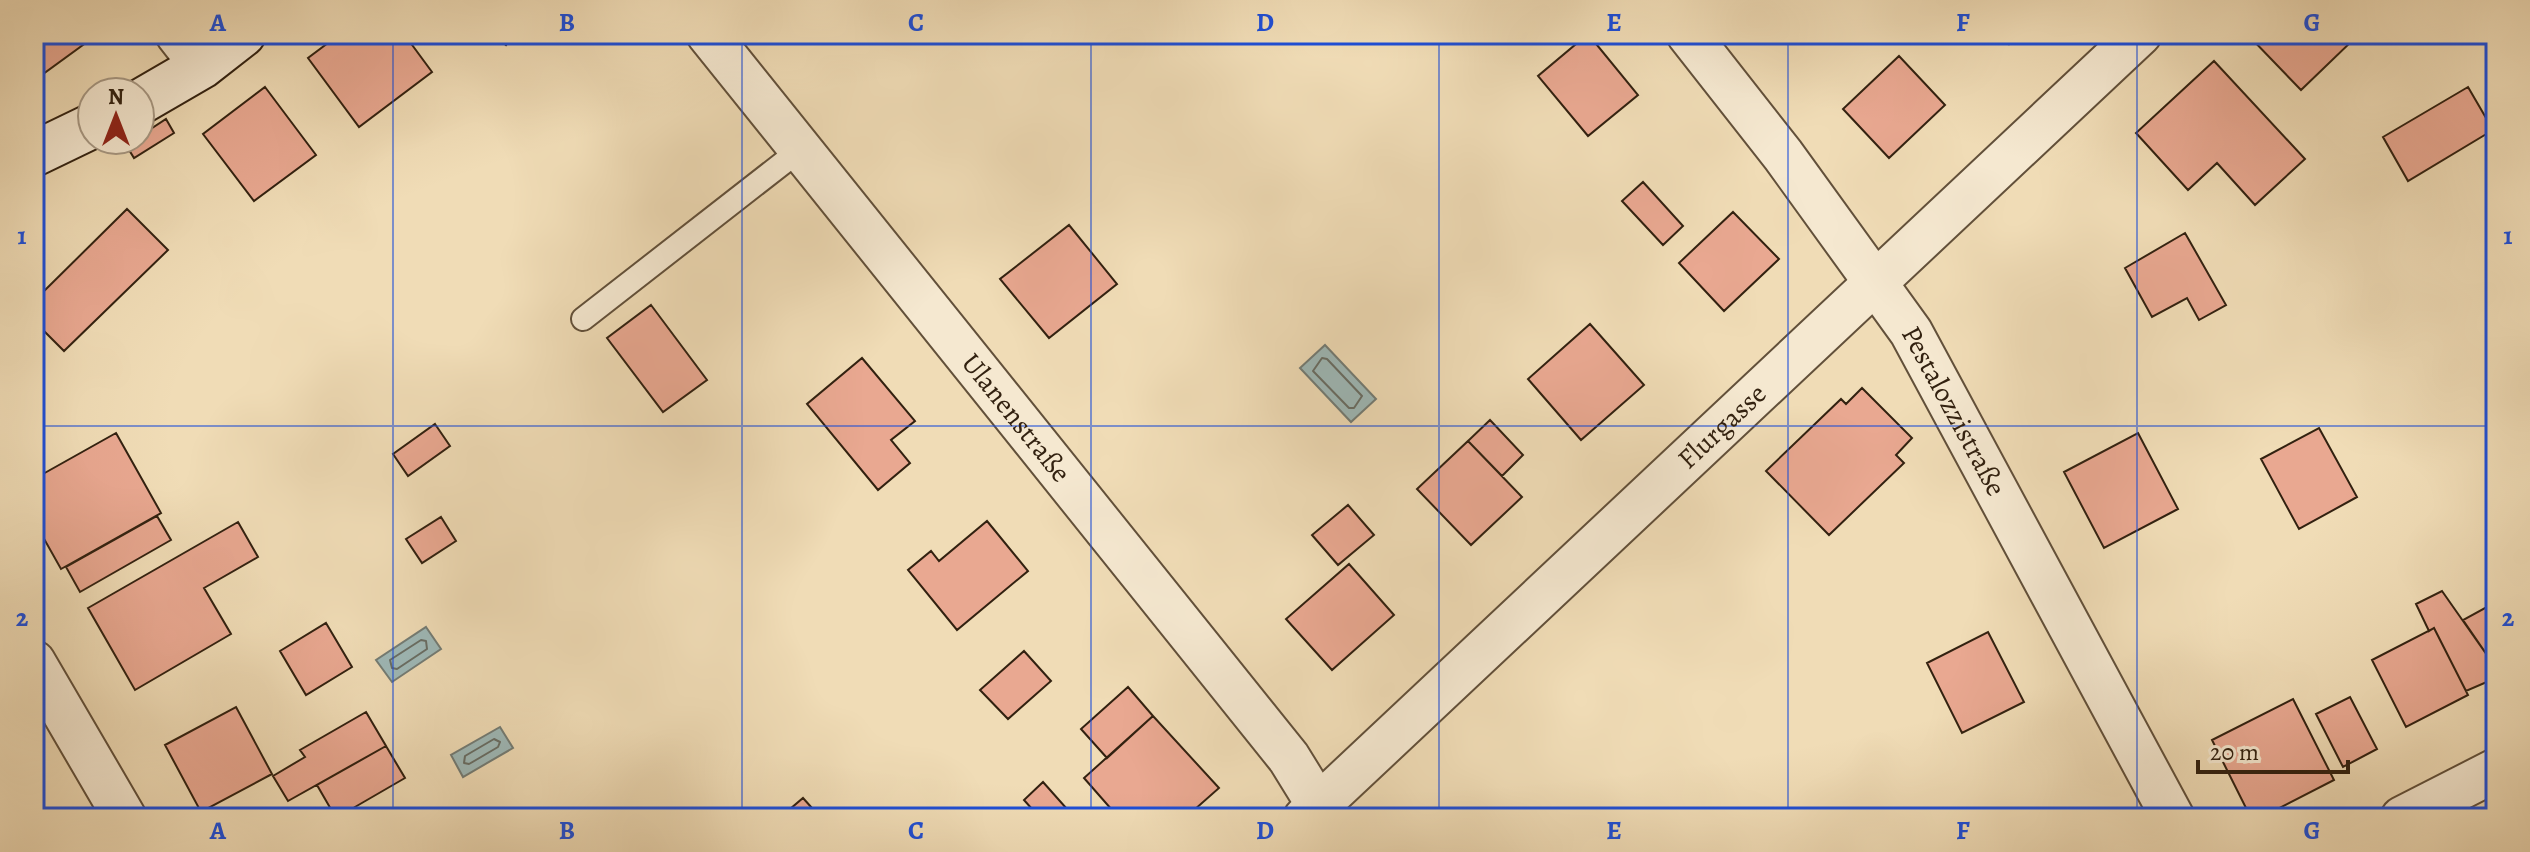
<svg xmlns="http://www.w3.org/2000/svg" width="2530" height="852" font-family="Alegreya,serif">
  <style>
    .water { fill: #9eb9b8; stroke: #737c75; stroke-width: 2 }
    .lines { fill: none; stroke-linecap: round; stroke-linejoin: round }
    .shore { stroke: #686d64; stroke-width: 2 }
    .building { fill: #e9a891; stroke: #322110; stroke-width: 2 }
    .service-casing { stroke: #62503a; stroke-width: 26 }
    .minor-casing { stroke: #62503a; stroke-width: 46 }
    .secondary-casing { stroke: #322110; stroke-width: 48 }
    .service { stroke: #f5e8d0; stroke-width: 22 }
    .minor { stroke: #f5e8d0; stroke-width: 42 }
    .secondary { stroke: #f5e8d0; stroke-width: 44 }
    .grid { fill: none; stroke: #1d4ed8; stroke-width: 2; stroke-opacity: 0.55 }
    .labels { text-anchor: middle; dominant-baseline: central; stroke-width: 6; stroke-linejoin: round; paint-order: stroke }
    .street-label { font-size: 28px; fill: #322110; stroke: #f5e8d0 }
    .neatline { fill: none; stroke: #1d4ed8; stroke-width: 3 }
    .grid-label { font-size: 26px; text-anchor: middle; font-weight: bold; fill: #1d4ed8 }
  </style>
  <rect width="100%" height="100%" fill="#f0dcb6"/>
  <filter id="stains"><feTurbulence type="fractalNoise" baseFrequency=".0025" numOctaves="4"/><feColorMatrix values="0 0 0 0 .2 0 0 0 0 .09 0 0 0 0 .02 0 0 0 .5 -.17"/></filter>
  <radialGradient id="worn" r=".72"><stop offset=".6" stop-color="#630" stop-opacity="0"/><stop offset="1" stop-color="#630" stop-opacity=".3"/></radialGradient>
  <!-- water -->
  <path class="water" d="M 1325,345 L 1376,399 L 1351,422 L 1300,368 Z
    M 426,627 L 441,649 L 392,682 L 376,660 Z
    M 500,727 L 513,748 L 463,777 L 451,755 Z"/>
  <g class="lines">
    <!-- shore -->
    <path class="shore" d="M 1322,358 L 1327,359 L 1362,396 L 1354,408 L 1349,408 L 1313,371 Z
      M 421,640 L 426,641 L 427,649 L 397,669 L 392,668 L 390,660 Z
      M 494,739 L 500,742 L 498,747 L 469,764 L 464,763 L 465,756 Z"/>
  </g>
  <!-- building -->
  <path class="building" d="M 34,34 L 98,34 L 43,74 L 34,62 Z
    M 340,34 L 404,34 L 432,72 L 359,127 L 308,58 Z
    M 492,34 L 515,34 L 506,45 Z
    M 1588,34 L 1638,95 L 1588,136 L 1538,76 Z
    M 1999,34 L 2020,34 L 2009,44 Z
    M 2247,34 L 2348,34 L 2353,40 L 2301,90 Z
    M 1899,56 L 1945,105 L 1889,158 L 1843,109 Z
    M 2214,61 L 2305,159 L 2255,205 L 2217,163 L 2188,190 L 2136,133 Z
    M 265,87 L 316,155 L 254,201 L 203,134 Z
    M 2468,87 L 2493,130 L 2408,181 L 2383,137 Z
    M 166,119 L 174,133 L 134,158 L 126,145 L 140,140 L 140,136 Z
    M 1643,182 L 1683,226 L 1663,245 L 1622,201 Z
    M 127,209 L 168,250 L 64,351 L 34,321 L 34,301 Z
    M 1733,212 L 1779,259 L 1724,311 L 1679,263 Z
    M 1069,225 L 1117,284 L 1049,338 L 1000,279 Z
    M 2185,233 L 2226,305 L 2199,320 L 2187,298 L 2152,317 L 2125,268 Z
    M 651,305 L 707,380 L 663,412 L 607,338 Z
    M 1590,324 L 1644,385 L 1581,440 L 1528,379 Z
    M 862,358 L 915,421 L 891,440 L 910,463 L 878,490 L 807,404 Z
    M 1862,388 L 1912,438 L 1896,455 L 1904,463 L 1829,535 L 1766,471 L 1841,399 L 1846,404 Z
    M 1490,420 L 1523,455 L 1502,476 L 1468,441 Z
    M 435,424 L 450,446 L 408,476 L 393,454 Z
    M 2319,428 L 2357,497 L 2299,529 L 2261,459 Z
    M 116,433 L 161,513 L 61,569 L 34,521 L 34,479 Z
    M 2138,433 L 2178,509 L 2104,548 L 2064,472 Z
    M 1468,441 L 1522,497 L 1471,545 L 1417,489 Z
    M 1348,505 L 1374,535 L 1338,565 L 1312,535 Z
    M 157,516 L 171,540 L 80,592 L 66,567 Z
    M 441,517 L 456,541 L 422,563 L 406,539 Z
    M 987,521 L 1028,571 L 957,630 L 908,570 L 931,551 L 939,561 Z
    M 238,522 L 258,557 L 204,588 L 231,634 L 135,690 L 88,608 Z
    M 1349,564 L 1394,615 L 1332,670 L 1286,619 Z
    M 2442,591 L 2496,668 L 2496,678 L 2466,691 L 2434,628 L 2429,631 L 2416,604 Z
    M 2496,602 L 2496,668 L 2463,620 Z
    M 326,623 L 352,667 L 306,695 L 280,651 Z
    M 2434,628 L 2468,695 L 2406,727 L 2372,660 Z
    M 1988,632 L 2024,702 L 1962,733 L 1927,663 Z
    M 1024,651 L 1051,681 L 1008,719 L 980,690 Z
    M 1128,687 L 1153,716 L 1107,758 L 1081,729 Z
    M 2350,697 L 2377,749 L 2343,767 L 2316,714 Z
    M 2293,699 L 2334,780 L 2260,818 L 2251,818 L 2212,740 Z
    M 236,707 L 272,774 L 201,812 L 165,745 Z
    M 366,712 L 386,746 L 288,801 L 273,776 L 305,757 L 300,750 Z
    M 1153,716 L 1219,788 L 1185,818 L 1119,818 L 1084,778 Z
    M 386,746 L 405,778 L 336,818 L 317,785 Z
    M 1043,782 L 1075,818 L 1040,818 L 1024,800 Z
    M 803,798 L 821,818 L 785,818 L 783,815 Z
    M 2091,810 L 2096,818 L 2076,818 Z"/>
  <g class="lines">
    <!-- service casing -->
    <g class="service-casing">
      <path id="service" d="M 583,319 L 801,149"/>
    </g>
    <!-- minor casing -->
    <g class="minor-casing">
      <g id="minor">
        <path d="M 177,34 L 202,66"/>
        <path id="s1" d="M 708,34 L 1289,758 L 1326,818"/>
        <path id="s2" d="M 1688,34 L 1783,155 L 1911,332 L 2173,818"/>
        <path d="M 34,662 L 125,818"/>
        <path id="s3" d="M 1305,818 L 2140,34"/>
        <path d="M 2402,818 L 2496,770"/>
      </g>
    </g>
    <!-- secondary casing -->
    <g class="secondary-casing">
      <path id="secondary" d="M 140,102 L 202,66 L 243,34
        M 34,154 L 92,126"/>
    </g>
    <!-- service -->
    <use href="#service" class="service"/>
    <!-- minor -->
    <use href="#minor" class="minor"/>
    <!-- secondary -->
    <use href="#secondary" class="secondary"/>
  </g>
  <!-- grid -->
  <path class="grid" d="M 393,34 L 393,818M 742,34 L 742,818M 1091,34 L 1091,818M 1439,34 L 1439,818M 1788,34 L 1788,818M 2137,34 L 2137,818M 34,426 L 2496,426"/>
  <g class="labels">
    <!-- street labels -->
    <g class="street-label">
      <text stroke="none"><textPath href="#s2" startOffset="462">Pestalozzistraße</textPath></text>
      <text stroke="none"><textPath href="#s1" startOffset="492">Ulanenstraße</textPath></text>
      <text stroke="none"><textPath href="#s3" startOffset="572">Flurgasse</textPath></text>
    </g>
  </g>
  <!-- margin -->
  <rect width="2530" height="852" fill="none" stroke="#f0dcb6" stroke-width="88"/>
  <!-- north arrow -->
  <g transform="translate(116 116)"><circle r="38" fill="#f5e8d0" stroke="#a79883" stroke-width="2"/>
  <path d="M0-6L14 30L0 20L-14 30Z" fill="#8f2418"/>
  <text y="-12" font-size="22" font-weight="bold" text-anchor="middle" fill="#322110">N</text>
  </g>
  <!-- scale -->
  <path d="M2198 760v12h150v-12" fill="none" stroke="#322110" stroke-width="4"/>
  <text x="2210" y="760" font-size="24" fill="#322110" stroke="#f5e8d0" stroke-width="6" paint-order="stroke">20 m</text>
  <rect x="44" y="44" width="2442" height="764" class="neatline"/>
  <g class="grid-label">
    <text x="218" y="31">A</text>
    <text x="567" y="31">B</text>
    <text x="916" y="31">C</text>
    <text x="1265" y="31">D</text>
    <text x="1614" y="31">E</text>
    <text x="1963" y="31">F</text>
    <text x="2312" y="31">G</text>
    <text x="22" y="244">1</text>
    <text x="2508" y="244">1</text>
    <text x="22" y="626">2</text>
    <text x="2508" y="626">2</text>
    <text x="218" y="839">A</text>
    <text x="567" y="839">B</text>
    <text x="916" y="839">C</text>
    <text x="1265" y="839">D</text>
    <text x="1614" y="839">E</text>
    <text x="1963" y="839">F</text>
    <text x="2312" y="839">G</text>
  </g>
  <rect width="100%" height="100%" filter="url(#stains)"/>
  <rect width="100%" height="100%" fill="url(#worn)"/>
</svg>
